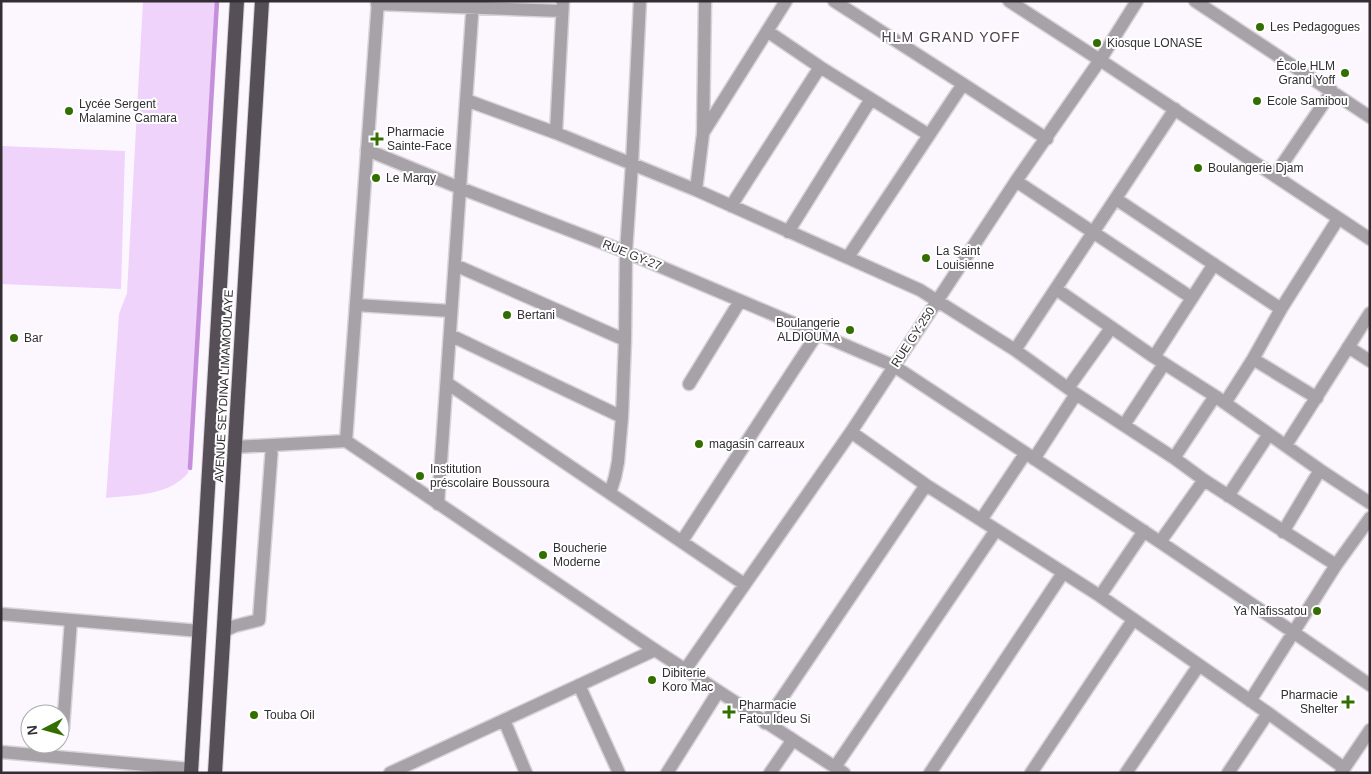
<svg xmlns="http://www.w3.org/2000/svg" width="1371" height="774" font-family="Helvetica,sans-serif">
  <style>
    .green { fill: #efd3fb }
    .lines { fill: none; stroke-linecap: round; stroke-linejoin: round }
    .stream { stroke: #c58fdb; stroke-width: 4.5 }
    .minor-casing { stroke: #d8d2d9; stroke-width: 15 }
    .tertiary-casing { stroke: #d8d2d9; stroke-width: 15 }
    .trunk-casing { stroke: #d8d2d9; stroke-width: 16 }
    .minor { stroke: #a6a2a7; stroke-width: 12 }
    .tertiary { stroke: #a6a2a7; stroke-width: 12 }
    .trunk { stroke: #564f58; stroke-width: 14 }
    .poi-dot { fill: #336f00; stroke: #fff; stroke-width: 2 }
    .labels { text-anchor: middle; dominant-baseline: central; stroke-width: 4; stroke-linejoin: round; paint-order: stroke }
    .poi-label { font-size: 12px; fill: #322e33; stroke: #fff; text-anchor: start }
    .street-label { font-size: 12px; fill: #322e33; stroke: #fff }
    .neighbourhood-label { font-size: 14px; letter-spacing: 1px; fill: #4b444e; stroke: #fff }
  </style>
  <rect width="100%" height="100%" fill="#fcf6fe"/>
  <!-- green -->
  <path class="green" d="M 143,1 L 215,1 L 188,473 C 169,496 133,495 106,498 L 119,314 L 127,293 Z
    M 1,146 L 125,151 L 121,289 L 1,284 Z"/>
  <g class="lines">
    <!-- stream -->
    <path class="stream" d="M 190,468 L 217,1"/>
    <!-- minor casing -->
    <g class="minor-casing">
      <path id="minor" d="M 834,1 L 963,84 L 1047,139
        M 1195,1 L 1370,117
        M 377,4 L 562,11
        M 767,31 L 820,67 L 929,135
        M 466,100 L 556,133 L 696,190 L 920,290 L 1015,350 L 1076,394 L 1174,458 L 1204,480 L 1336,565
        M 556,133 L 563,1
        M 703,133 L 786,1
        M 367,150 L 460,188 L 626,252 L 894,366 L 1160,542 L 1293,632 L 1370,685
        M 1275,175 L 1332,91
        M 1016,181 L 1192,298
        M 696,190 L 703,134 L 705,1
        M 1116,199 L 1281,309
        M 731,206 L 820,67
        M 788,232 L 871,99
        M 848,257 L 963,84
        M 455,265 L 625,340
        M 1056,289 L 1154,357 L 1215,396 L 1320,470 L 1370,503
        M 356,305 L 451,311
        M 450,335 L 622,417
        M 1348,347 L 1370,361
        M 1015,350 L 1175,109
        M 1154,357 L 1214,264
        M 1253,359 L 1317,398
        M 447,383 L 744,584
        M 689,384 L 740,301
        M 1068,388 L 1111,328
        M 1225,403 L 1253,359 L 1281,309 L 1338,219
        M 1124,425 L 1164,364
        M 851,432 L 926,485 L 1100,596 L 1268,713 L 1344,768
        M 1286,445 L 1370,313
        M 235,447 L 346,441
        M 1174,458 L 1215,396
        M 1034,459 L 1076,394
        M 610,493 L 615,477 L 618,462 L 622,417 L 625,340 L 626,252 L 632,164 L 640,1
        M 1228,496 L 1269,434
        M 438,504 L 473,1
        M 981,520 L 1025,454
        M 1283,532 L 1320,470
        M 682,541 L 817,334
        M 1160,542 L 1204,480
        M 1100,596 L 1144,531
        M 1,614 L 200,631
        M 224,631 L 235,626 L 259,620 L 272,446
        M 685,670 L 851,432 L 1016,181 L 1100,60 L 1137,1
        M 579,685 L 619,773
        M 1250,701 L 1336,565 L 1370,518
        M 504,720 L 526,773
        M 765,723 L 926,485
        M 63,728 L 71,620
        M 1,752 L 191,769
        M 835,767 L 996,530
        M 390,773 L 655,650
        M 667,773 L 718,692
        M 770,773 L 792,741 L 790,738
        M 930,773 L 1063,573
        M 1031,773 L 1133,620
        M 1126,773 L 1199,665
        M 1228,773 L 1268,713
        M 1341,773 L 1370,730"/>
    </g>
    <!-- tertiary casing -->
    <g class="tertiary-casing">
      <path id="tertiary" d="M 378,1 L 346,441 L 655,650 L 844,773
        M 1009,1 L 1100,60 L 1370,239"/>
    </g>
    <!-- trunk casing -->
    <g class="trunk-casing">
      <path id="trunk" d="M 191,773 L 237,1
        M 215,773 L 262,1"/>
    </g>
    <!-- minor -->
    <use href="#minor" class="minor"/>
    <!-- tertiary -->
    <use href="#tertiary" class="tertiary"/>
    <!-- trunk -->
    <use href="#trunk" class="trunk"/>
  </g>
  <!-- markers -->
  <g class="poi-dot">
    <circle cx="1260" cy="27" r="5"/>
    <circle cx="1097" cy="43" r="5"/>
    <circle cx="1345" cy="73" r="5"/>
    <circle cx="1257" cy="101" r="5"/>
    <circle cx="69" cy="111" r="5"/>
    <path d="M374.5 131.5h5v5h5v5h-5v5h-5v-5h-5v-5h5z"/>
    <circle cx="1198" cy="168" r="5"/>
    <circle cx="376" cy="178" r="5"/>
    <circle cx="926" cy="258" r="5"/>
    <circle cx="507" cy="315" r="5"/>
    <circle cx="850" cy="330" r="5"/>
    <circle cx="14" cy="338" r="5"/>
    <circle cx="699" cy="444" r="5"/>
    <circle cx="420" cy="476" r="5"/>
    <circle cx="543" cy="555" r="5"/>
    <circle cx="1317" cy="611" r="5"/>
    <circle cx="652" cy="680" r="5"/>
    <path d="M1345.5 694.5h5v5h5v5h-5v5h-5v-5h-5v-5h5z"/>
    <path d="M726.5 704.5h5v5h5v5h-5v5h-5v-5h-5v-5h5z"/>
    <circle cx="254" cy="715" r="5"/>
  </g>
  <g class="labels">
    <!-- poi labels -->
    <g class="poi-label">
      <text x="1270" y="27">Les Pedagogues</text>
      <text x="1107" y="43">Kiosque LONASE</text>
      <text x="1335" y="66" text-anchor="end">École HLM<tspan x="1335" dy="14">Grand Yoff</tspan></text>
      <text x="1267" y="101">Ecole Samibou</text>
      <text x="79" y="104">Lycée Sergent<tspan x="79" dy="14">Malamine Camara</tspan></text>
      <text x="387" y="132">Pharmacie<tspan x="387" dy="14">Sainte-Face</tspan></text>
      <text x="1208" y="168">Boulangerie Djam</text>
      <text x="386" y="178">Le Marqy</text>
      <text x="936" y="251">La Saint<tspan x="936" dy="14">Louisienne</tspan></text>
      <text x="517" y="315">Bertani</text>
      <text x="840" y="323" text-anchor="end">Boulangerie<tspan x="840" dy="14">ALDIOUMA</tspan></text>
      <text x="24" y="338">Bar</text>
      <text x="709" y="444">magasin carreaux</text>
      <text x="430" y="469">Institution<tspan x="430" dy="14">préscolaire Boussoura</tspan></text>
      <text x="553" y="548">Boucherie<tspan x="553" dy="14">Moderne</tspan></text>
      <text x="1307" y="611" text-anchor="end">Ya Nafissatou</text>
      <text x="662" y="673">Dibiterie<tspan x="662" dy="14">Koro Mac</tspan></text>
      <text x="1338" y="695" text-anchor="end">Pharmacie<tspan x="1338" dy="14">Shelter</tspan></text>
      <text x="739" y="705">Pharmacie<tspan x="739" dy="14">Fatou Ideu Si</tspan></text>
      <text x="264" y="715">Touba Oil</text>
    </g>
    <!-- street labels -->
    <g class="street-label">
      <text transform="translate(632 255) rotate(22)">RUE GY-27</text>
      <text transform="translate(913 337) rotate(-57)">RUE GY-250</text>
      <text transform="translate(224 386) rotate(-87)">AVENUE SEYDINA LIMAMOULAYE</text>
    </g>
    <!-- neighbourhood labels -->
    <g class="neighbourhood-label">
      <text x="951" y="37">HLM GRAND YOFF</text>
    </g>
  </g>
  <!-- border -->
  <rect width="1371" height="774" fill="none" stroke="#322e33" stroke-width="5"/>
  <!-- north arrow -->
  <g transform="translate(45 729) rotate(264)"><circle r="24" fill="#ffffff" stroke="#adabad"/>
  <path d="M0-4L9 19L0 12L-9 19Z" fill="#336f00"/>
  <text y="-8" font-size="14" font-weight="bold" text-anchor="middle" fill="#322e33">N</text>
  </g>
</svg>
